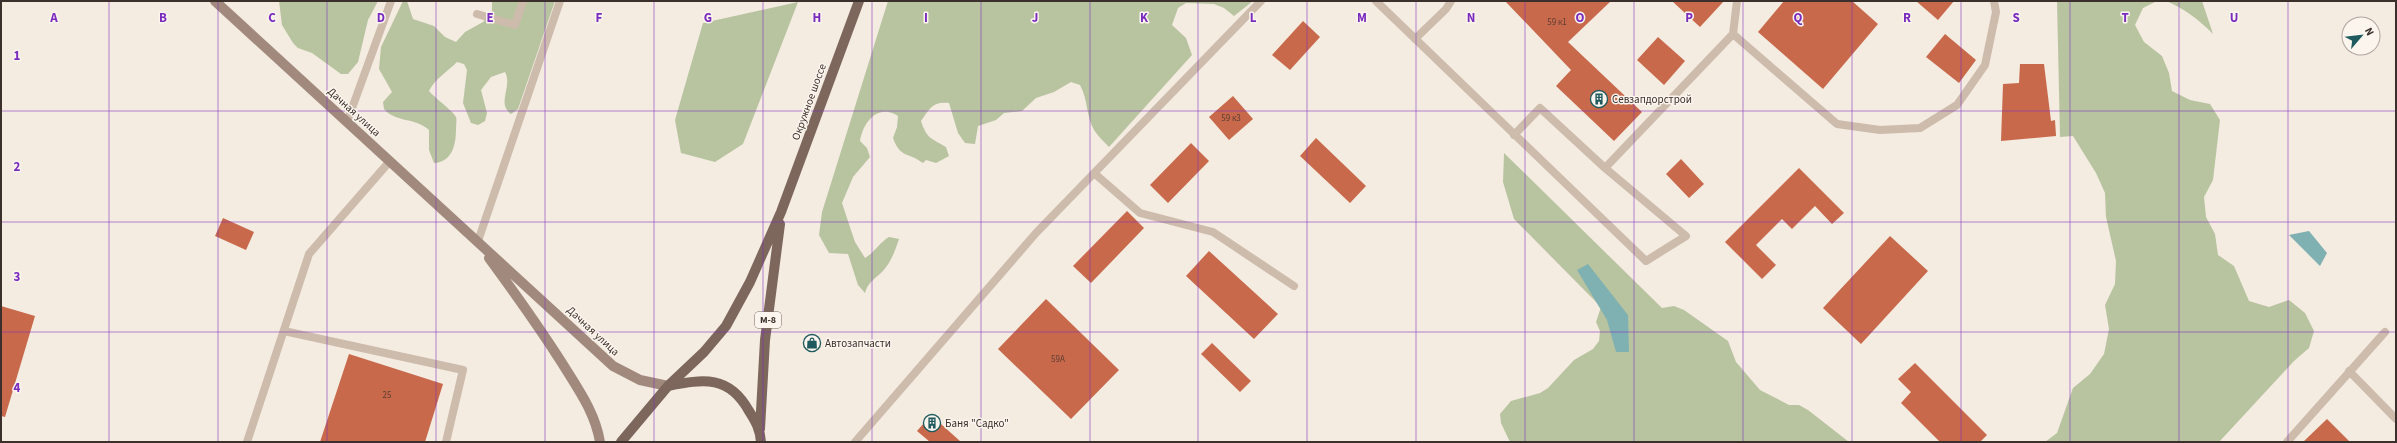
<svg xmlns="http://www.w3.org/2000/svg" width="2397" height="443" font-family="'Source Sans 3',sans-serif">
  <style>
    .green { fill: #b8c4a0 }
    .water { fill: #7fb0b2 }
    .building { fill: #c8694b }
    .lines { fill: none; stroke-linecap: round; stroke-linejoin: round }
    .lane { stroke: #cdbbac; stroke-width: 8 }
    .secondary { stroke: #a18a7d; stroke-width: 10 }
    .primary { stroke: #7d675c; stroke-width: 10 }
    .grid { fill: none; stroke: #7b2cbf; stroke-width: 1; stroke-opacity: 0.55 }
    .labels { text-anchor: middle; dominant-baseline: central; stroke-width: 3; stroke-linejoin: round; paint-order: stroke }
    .number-label { font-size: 9px; fill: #5e3e33 }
    .shield { fill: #fbf5ee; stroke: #756b66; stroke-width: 1 }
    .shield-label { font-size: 10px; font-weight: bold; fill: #3b302b }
    .poi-label { font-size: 11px; fill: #3b302b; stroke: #fbf5ee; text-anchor: start }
    .street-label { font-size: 11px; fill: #3b302b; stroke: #fbf5ee }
    .grid-label { font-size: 13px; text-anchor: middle; font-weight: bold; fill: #7b2cbf; stroke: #fbf5ee; stroke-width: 3; stroke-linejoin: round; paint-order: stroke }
  </style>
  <rect width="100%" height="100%" fill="#f4ebe1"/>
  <!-- green -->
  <path class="green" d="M 279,1 L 378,1 L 368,20 L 358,62 L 348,74 L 341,74 L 312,53 L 298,48 L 293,43 L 282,25 Z
    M 403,1 L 407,1 L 413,19 L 434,26 L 445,37 L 456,42 L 465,32 L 483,22 L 492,11 L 492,1 L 555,1 L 518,109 L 511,114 C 496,103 513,87 505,72 L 491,77 L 481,90 L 487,113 L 485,121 L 478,125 L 471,123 L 463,103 L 467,70 L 464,64 L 457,62 C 448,71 434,80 429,91 C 435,98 454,112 456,117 C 457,120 456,125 456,129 C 456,145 452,162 434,163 L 429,150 L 429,130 C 415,117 396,123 384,109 L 383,102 L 392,92 L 379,69 L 381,47 Z
    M 888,1 L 1253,1 L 1234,16 L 1224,8 L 1214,4 L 1186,3 L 1178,8 L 1172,25 L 1186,38 L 1192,55 L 1109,147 C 1104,142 1098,136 1094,130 C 1086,116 1088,99 1080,85 L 1071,82 L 1054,92 L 1036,98 L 1022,111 L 1004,113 L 996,120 L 978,126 L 975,144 L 965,143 L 958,133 L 949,103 C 933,101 930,108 921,121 C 927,139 931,138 946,147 L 949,156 L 936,163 L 926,160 L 923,163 C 908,152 900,158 893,138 L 897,127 L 898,116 C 878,103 863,122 860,141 L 867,148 L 870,157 L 853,177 L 842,203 L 855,242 L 865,258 C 875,252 879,243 889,237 L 899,239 C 895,251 891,262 883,271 C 875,279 868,282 865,293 L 858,285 L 848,254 L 829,253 L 819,235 L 822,212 Z
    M 2057,1 L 2157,1 L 2143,8 L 2135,25 L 2144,42 L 2162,56 L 2169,73 L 2172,91 L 2190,100 L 2210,104 L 2220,120 L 2213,180 L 2204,197 L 2206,217 L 2215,234 L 2218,255 L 2234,266 L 2249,301 L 2269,307 L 2289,300 L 2305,313 L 2314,331 L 2309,348 L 2294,361 L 2219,442 L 2045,442 L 2057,433 L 2073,388 L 2090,374 L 2104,354 L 2109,329 L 2105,305 L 2115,284 L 2116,261 L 2106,217 L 2105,193 L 2096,173 L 2073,136 L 2060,137 Z
    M 2166,1 L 2202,1 L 2213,34 C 2198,19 2185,9 2166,1 Z
    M 798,2 L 743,144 L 715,162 L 681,153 L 675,120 L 703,23 Z
    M 1504,153 L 1662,308 L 1674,306 L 1684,310 L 1728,341 L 1736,362 L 1760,390 L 1789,405 L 1799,405 L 1808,410 L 1849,442 L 1511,442 L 1509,440 L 1501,423 L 1500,414 L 1511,401 L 1540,393 L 1548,388 L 1574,360 L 1593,349 L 1599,341 L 1600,331 L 1596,322 L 1601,307 L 1514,219 L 1503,182 Z"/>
  <!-- water -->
  <path class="water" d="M 2309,231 L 2327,253 L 2320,266 L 2289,235 Z
    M 1588,264 L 1628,315 L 1629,352 L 1616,352 L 1607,320 L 1577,270 Z"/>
  <!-- building -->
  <path class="building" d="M 1505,1 L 1611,1 L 1568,42 L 1642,112 L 1614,141 L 1556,86 L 1571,70 Z
    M 1672,1 L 1724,1 L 1700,27 Z
    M 1784,1 L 1852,1 L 1878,24 L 1823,89 L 1758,32 Z
    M 1916,1 L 1954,1 L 1938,20 Z
    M 1303,21 L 1320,37 L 1290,70 L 1272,55 Z
    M 1945,34 L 1976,60 L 1959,83 L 1926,57 Z
    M 1658,37 L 1685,61 L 1664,85 L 1637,60 Z
    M 2020,64 L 2044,64 L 2051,121 L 2055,120 L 2056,136 L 2001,141 L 2003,84 L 2019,83 Z
    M 1233,96 L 1253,119 L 1229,140 L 1209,117 Z
    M 1316,138 L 1366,186 L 1350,203 L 1300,156 Z
    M 1191,143 L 1209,161 L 1168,203 L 1150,185 Z
    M 1681,159 L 1704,184 L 1689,198 L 1666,174 Z
    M 1799,168 L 1844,213 L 1832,224 L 1815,206 L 1792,229 L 1782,219 L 1756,245 L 1776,265 L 1762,279 L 1725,242 Z
    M 1127,211 L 1144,228 L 1091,283 L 1073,266 Z
    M 223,218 L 254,232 L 246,250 L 215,236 Z
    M 1890,236 L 1928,271 L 1861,344 L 1823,308 Z
    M 1209,251 L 1278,314 L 1254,339 L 1186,276 Z
    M 1046,299 L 1119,370 L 1071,419 L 998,349 Z
    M 1,306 L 35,316 L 5,417 L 1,416 Z
    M 1212,343 L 1251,381 L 1240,392 L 1201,354 Z
    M 349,354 L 443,384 L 425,442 L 320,442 Z
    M 1915,363 L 1987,435 L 1980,442 L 1940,442 L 1901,403 L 1911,392 L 1898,379 Z
    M 931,415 L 961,442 L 930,442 L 917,431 Z
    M 2327,419 L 2350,442 L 2303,442 Z"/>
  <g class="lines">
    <!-- lane -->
    <path class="lane" d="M 1376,1 L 1646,261 L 1686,236 L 1605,168 L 1540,108 L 1514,135
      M 477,14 L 515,25 L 523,1
      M 1733,34 L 1837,124 L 1880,130 L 1920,128 L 1957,105 L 1985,65 L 1996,12 L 1994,1
      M 1415,39 L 1446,9 L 1451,1
      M 347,122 L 391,1
      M 1605,168 L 1733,34 L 1737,1
      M 1094,173 L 1140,213 L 1213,232 L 1294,286
      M 478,241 L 560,1
      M 284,331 L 463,370 L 446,442
      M 2349,371 L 2396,419
      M 247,442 L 309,254 L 390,161
      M 855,442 L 1036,233 L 1261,1
      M 2287,442 L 2385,332"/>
    <!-- secondary -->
    <path class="secondary" d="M 215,1 L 613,366 L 640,380 L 668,386
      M 489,258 C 514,292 539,327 562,363 C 578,389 595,412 600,442"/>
    <!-- primary -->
    <path class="primary" d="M 668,386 C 704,379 729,375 749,411 C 756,422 760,429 761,442
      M 760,429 L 765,340 L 780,224
      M 621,442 L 668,386 L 704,352 L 726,326 L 750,282 L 781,212 L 859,1"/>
  </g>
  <!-- grid -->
  <path class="grid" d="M 109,1 L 109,442M 218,1 L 218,442M 327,1 L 327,442M 436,1 L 436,442M 545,1 L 545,442M 654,1 L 654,442M 763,1 L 763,442M 872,1 L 872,442M 981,1 L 981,442M 1090,1 L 1090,442M 1198,1 L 1198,442M 1307,1 L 1307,442M 1416,1 L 1416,442M 1525,1 L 1525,442M 1634,1 L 1634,442M 1743,1 L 1743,442M 1852,1 L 1852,442M 1961,1 L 1961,442M 2070,1 L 2070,442M 2179,1 L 2179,442M 2288,1 L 2288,442M 1,111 L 2396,111M 1,222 L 2396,222M 1,332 L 2396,332"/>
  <!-- icons -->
  <defs>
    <g id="building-ring" transform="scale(0.9)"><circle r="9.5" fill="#fbf5ee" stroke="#1f5a5e" stroke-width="1.5"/><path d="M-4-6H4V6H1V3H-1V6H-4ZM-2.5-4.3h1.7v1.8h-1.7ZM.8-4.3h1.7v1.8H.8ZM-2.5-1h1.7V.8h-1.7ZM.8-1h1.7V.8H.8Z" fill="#1f5a5e"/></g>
    <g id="shop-ring" transform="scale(0.9)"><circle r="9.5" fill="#fbf5ee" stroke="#1f5a5e" stroke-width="1.5"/><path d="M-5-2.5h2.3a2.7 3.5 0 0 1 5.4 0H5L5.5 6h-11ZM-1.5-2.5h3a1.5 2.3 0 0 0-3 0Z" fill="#1f5a5e"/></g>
  </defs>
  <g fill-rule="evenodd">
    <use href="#building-ring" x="1599" y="99"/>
    <use href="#shop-ring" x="812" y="343"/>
    <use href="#building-ring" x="932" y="423"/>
  </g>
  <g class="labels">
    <!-- number labels -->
    <g class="number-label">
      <text x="1557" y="22">59 к1</text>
      <text x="1231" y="118">59 к3</text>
      <text x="1058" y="359">59А</text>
      <text x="387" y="395">25</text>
    </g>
    <!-- shield labels -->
    <rect class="shield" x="755" y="312" width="26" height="16" rx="3"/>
    <g class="shield-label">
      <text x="768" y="320">М-8</text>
    </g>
    <!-- poi labels -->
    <g class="poi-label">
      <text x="1612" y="99">Севзапдорстрой</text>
      <text x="825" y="343">Автозапчасти</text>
      <text x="945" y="423">Баня "Садко"</text>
    </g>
    <!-- street labels -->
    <g class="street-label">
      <text transform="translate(809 102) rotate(-70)">Окружное шоссе</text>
      <text transform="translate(354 112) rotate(42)">Дачная улица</text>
      <text transform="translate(593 331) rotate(43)">Дачная улица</text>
    </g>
  </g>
  <g class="grid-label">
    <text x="54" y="22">A</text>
    <text x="163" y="22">B</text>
    <text x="272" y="22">C</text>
    <text x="381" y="22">D</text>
    <text x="490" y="22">E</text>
    <text x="599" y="22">F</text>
    <text x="708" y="22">G</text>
    <text x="817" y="22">H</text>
    <text x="926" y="22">I</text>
    <text x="1035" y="22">J</text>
    <text x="1144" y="22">K</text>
    <text x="1253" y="22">L</text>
    <text x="1362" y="22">M</text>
    <text x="1471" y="22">N</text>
    <text x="1580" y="22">O</text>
    <text x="1689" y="22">P</text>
    <text x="1798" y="22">Q</text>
    <text x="1907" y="22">R</text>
    <text x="2016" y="22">S</text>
    <text x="2125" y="22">T</text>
    <text x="2234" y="22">U</text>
    <text x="17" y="60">1</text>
    <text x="17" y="171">2</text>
    <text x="17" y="281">3</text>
    <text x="17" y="392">4</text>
  </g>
  <!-- border -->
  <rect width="2397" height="443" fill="none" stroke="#3b302b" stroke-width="4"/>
  <!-- north arrow -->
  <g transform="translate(2361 36) rotate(62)"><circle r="19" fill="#fbf5ee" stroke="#aea6a0"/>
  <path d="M0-3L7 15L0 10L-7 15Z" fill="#1f5a5e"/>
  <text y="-6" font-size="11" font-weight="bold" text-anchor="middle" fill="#3b302b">N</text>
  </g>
</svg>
